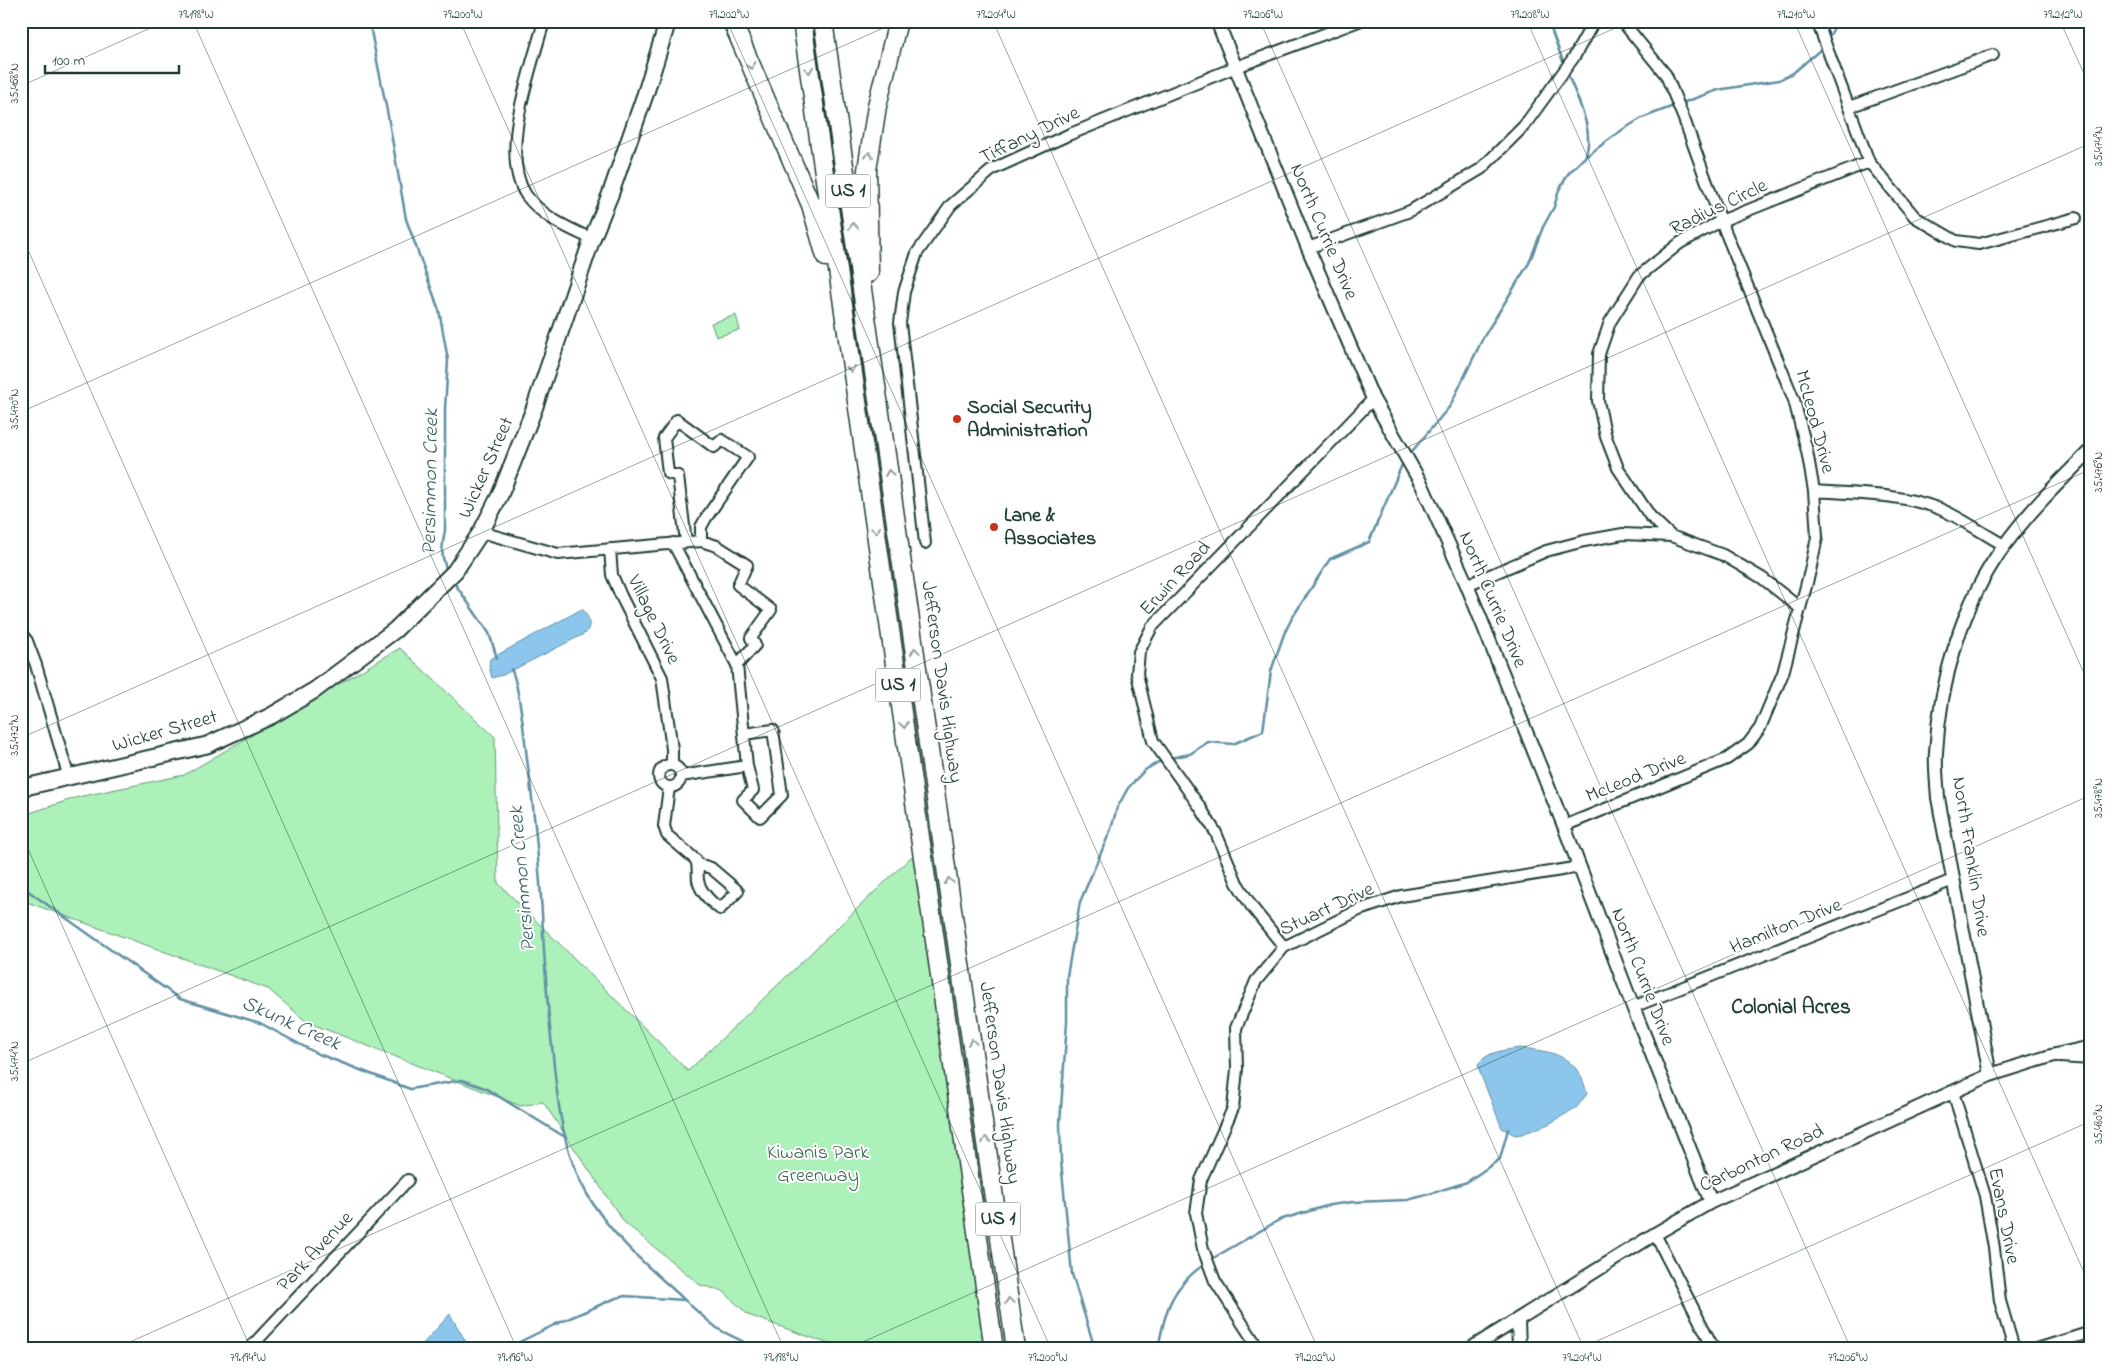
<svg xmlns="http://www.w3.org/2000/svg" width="2112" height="1370" font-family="'Indie Flower',sans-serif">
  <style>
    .green { fill: #acf0ba; stroke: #669677 }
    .water { fill: #8dc6ec; stroke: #618fa2 }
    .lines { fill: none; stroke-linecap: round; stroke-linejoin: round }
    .stream { stroke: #618fa2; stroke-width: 2.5 }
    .minor-casing { stroke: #1f3d34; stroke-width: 14 }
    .tertiary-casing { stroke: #1f3d34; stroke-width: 16 }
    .primary-casing { stroke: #1f3d34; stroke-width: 19 }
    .motorway-casing { stroke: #1f3d34; stroke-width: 21 }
    .minor { stroke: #fff; stroke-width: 10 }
    .tertiary { stroke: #fff; stroke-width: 12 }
    .primary { stroke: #fff; stroke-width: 15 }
    .motorway { stroke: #fff; stroke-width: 18 }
    .oneway { stroke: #8f9e9a }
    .ticks { fill: none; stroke: #1f3d34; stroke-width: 1; stroke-opacity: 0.45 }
    .poi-dot { fill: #c8321e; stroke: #fff; stroke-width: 2 }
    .labels { text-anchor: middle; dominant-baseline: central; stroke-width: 4; stroke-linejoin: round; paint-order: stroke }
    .shield { fill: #fff; stroke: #627771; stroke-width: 1 }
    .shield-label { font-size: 19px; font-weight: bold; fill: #1f3d34 }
    .street-label { font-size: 20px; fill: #1f3d34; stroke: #fff }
    .poi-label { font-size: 20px; font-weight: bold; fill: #1f3d34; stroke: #fff; text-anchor: start }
    .park-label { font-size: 20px; fill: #3b614f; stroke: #fff }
    .water-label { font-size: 21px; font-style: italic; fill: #3a5f62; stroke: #fff }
    .neighbourhood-label { font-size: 21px; font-weight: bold; fill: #1f3d34; stroke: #fff }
    .neatline { fill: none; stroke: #1f3d34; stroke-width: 2 }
    .ticks-label { font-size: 12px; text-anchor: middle; fill: #1f3d34 }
  </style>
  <rect width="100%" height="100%" fill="#fff"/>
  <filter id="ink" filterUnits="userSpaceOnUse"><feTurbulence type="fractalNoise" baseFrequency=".02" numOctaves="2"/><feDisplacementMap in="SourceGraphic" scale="10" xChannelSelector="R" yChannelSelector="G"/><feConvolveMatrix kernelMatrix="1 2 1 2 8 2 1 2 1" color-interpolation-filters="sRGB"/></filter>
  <g filter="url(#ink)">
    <!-- green -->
    <path class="green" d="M 736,315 L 740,330 L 716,337 L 711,323 Z
      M 400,648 L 495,737 L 498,883 L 688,1071 L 935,834 C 959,1006 979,1177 1002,1349 L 843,1349 L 748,1315 L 723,1291 L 700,1285 L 624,1222 L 543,1102 L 521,1106 L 307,1022 L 268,989 L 21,900 L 21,816 L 78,797 L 184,775 Z"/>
    <!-- water -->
    <path class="water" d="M 582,609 C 589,617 592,623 586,633 L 503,675 L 492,678 L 489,666 L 490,659 Z
      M 1520,1048 C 1553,1051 1579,1056 1587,1094 L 1577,1107 L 1549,1124 L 1522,1134 L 1515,1135 L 1502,1128 L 1480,1073 L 1478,1064 C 1488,1051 1505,1050 1520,1048 Z
      M 450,1314 L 470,1349 L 418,1349 Z"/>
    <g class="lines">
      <!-- stream -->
      <path class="stream" d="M 369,21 L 388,116 L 406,219 L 439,310 L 448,360 L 445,409 L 445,530 C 442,546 440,557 448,572
        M 1548,21 L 1564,64
        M 1830,35 L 1838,21
        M 1567,72 C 1576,97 1596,131 1585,157
        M 1685,102 L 1718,90 L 1779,80 L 1793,73 L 1820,50
        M 1409,455 L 1450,406 L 1483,338 L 1529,263 L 1543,227 L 1554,207 L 1559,190 L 1568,174 L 1584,158 L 1622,130 L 1642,118 L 1671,107
        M 453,581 L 489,633 L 497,658
        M 511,669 C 519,682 525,741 527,759 C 536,823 541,886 544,950 C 546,982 548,1014 552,1046 C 557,1096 561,1149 587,1194 C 609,1232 641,1261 674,1290 C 688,1303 701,1316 717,1328 C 728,1336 744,1339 753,1349
        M 1170,758 L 1190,754 L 1208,742 L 1233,744 L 1263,731 L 1271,671 L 1284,634 L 1292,618 L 1330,559 L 1369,542 L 1404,460
        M 21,886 L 180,999 L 260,1023 L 316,1053 L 410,1089 L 462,1080 L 485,1088 L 565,1137
        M 1210,1260 L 1279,1220 L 1330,1205 L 1353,1202 L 1407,1200 L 1423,1196 L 1467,1182 L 1500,1159 L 1508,1129
        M 505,1349 L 554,1325 L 616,1298 L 625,1296 L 684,1300
        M 1095,1349 L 1072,1274 L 1061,1161 L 1060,1123 L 1067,1022 L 1067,976 L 1080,902 L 1111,829 L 1117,808 L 1128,788 L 1145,770 L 1162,760
        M 1158,1349 C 1165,1310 1171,1287 1206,1263"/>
      <!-- minor casing -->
      <g class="minor-casing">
        <path id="minor" d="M 544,21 C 532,67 498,152 526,195 C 542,217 568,228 592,239
          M 1817,21 L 1869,162 L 1915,217 L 1956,241 L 1979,244 L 2076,218
          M 1849,107 L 1993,55
          M 1308,248 L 1410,211 L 1481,169 L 1524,126 L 1574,57 L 1594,21
          M 1814,491 C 1855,494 1900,493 1940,509 C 1962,518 1983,534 2004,545
          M 481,532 L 558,554 L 701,541 L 717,546 L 747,565 L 738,585 L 771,610 L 751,638 L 755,645 L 737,665
          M 1671,536 L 1650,516 L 1618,468 L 1606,437 L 1598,401 L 1599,354 L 1610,322 L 1639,276 L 1680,243 L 1721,221 L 1869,162
          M 686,542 L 678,476 L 668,473 L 664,438 L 677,420 L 714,447 L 722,440 L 748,457 L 706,518 L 701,527 L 701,541
          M 673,543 L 737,665 L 747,766 L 753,790 L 743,800 L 760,817 L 782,795 L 773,730 L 744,734
          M 925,543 L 900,323 L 904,292 L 917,253 L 951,205 L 993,169 L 1068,135 L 1236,67 L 1359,21
          M 610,549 L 612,575 L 621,596 L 662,678 L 672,749 L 672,765
          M 1467,585 L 1546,551 L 1584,541 L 1623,534 L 1671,536 L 1723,555 L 1762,578 L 1800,608
          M 21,633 L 27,641 L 36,665 L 69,778
          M659 776a11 11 0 1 1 22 0a11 11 0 1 1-22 0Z
          M 681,776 L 747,766
          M 669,787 L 664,826 L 667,835 L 696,860 C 699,867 697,873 698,880 C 700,892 711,902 720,909 L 738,891 L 711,868 L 698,864
          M 1564,826 L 1727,759 L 1748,744 L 1760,728 L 1783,673 L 1810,571 L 1817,537 L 1814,491 L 1807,451 L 1794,400 L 1721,221 L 1684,119 L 1666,75 L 1622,21
          M 1284,947 L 1252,907 L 1237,883 L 1216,833 L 1200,807 L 1153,741 L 1137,674 L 1139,652 L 1152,627 L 1373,399
          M 1633,1007 L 1953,880
          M 2060,1057 L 2091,1059
          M 1953,1092 L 1985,1196 L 1994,1248 L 2000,1301 L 2014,1349
          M 1655,1234 L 1714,1349
          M 249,1349 L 408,1180
          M 1259,1349 L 1215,1281 L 1203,1249 L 1196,1213 L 1201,1180 L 1233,1108 L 1237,1069 L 1236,1028 L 1256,981 L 1284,947 L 1359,910 L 1401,896 L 1580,867
          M 2037,1349 L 2091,1332"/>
      </g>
      <!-- tertiary casing -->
      <g class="tertiary-casing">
        <path id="tertiary" d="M 1217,21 L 1308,248 L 1373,399 L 1422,485 L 1467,585 L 1564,826 L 1633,1007 L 1711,1202
          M 1990,1075 L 1938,798 C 1937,783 1935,767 1936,752 C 1940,681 1962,603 2004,546 C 2029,511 2061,480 2091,450
          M 1518,1319 L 1519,1349
          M 1470,1349 L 1655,1234 L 1711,1202 L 1990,1075 L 2051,1056 L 2091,1047"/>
      </g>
      <!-- primary casing -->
      <g class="primary-casing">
        <path id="primary" d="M 21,788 L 207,745 L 271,716 L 315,690 L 395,630 L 455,571 L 481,532 L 500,495 L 534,409 L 592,239 L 610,195 L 646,92 L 668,21"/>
      </g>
      <!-- motorway casing -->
      <g class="motorway-casing">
        <path id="motorway" d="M 732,21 L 811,205 L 826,257
          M 802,21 L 994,1349
          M 823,21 L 1016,1349
          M 869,273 L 867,170 L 877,106 L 898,21"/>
      </g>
      <!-- minor -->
      <use href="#minor" class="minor"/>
      <!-- tertiary -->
      <use href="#tertiary" class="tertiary"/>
      <!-- primary -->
      <use href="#primary" class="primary"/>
      <!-- motorway -->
      <use href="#motorway" class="motorway"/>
    </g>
    <!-- one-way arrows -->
    <defs><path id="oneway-chevron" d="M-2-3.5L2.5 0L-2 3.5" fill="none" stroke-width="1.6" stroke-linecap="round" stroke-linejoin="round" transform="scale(1.25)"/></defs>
    <g class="oneway">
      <use href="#oneway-chevron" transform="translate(751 66) rotate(67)"/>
      <use href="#oneway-chevron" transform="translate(809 70) rotate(82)"/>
      <use href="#oneway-chevron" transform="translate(869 155) rotate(-81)"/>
      <use href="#oneway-chevron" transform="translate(853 226) rotate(-98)"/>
      <use href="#oneway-chevron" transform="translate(851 369) rotate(81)"/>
      <use href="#oneway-chevron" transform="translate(889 473) rotate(-99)"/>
      <use href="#oneway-chevron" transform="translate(876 530) rotate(82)"/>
      <use href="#oneway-chevron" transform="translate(915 651) rotate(-98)"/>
      <use href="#oneway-chevron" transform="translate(904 725) rotate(82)"/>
      <use href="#oneway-chevron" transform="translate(949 881) rotate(-98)"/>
      <use href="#oneway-chevron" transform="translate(972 1042) rotate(-98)"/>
      <use href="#oneway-chevron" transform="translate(986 1140) rotate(-98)"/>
      <use href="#oneway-chevron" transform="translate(1009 1301) rotate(-98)"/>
    </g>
  </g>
  <!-- ticks -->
  <path class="ticks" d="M 193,21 L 784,1349M 460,21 L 1051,1349M 727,21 L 1318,1349M 993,21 L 1584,1349M 1260,21 L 1851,1349M 1527,21 L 2091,1288M 1794,21 L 2091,689M 2060,21 L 2091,89M 21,86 L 166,21M 21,234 L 517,1349M 21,412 L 899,21M 21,738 L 1631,21M 21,833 L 251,1349M 21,1064 L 2091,143M 114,1349 L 2091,469M 847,1349 L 2091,795M 1579,1349 L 2091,1121"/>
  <!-- markers -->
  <g class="poi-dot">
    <circle cx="957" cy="419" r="5"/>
    <circle cx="994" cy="527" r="5"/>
  </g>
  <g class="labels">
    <!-- shield labels -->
    <g class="shield">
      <rect x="825.5" y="174.5" width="45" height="33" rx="4"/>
      <rect x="875.5" y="668.5" width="45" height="33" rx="4"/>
      <rect x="975.5" y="1202.5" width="45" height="33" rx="4"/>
    </g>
    <g class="shield-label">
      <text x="848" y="191">US 1</text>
      <text x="898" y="685">US 1</text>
      <text x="998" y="1219">US 1</text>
    </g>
    <!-- street labels -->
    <g class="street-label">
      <text transform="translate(1030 136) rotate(-26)">Tiffany Drive</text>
      <text transform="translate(1719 208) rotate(-26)">Radius Circle</text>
      <text transform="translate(1323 232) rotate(67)">North Currie Drive</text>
      <text transform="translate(1814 422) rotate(75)">McLeod Drive</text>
      <text transform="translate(487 468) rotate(-66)">Wicker Street</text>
      <text transform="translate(1176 579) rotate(-47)">Erwin Road</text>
      <text transform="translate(1492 600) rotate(67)">North Currie Drive</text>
      <text transform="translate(653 620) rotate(64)">Village Drive</text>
      <text transform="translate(941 682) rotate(82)">Jefferson Davis Highway</text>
      <text transform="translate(165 732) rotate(-16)">Wicker Street</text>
      <text transform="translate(1636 778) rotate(-22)">McLeod Drive</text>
      <text transform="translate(1970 857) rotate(81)">North Franklin Drive</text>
      <text transform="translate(1327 910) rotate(-25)">Stuart Drive</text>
      <text transform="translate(1786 927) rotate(-22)">Hamilton Drive</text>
      <text transform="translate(1642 977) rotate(69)">North Currie Drive</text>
      <text transform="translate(999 1083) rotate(82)">Jefferson Davis Highway</text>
      <text transform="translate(1762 1159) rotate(-25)">Carbonton Road</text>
      <text transform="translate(2003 1216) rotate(79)">Evans Drive</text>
      <text transform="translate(316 1252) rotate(-47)">Park Avenue</text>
    </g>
    <!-- poi labels -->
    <g class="poi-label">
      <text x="967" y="408">Social Security<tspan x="967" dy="23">Administration</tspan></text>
      <text x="1004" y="516">Lane &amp;<tspan x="1004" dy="23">Associates</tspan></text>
    </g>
    <!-- park labels -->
    <g class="park-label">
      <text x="818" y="1153">Kiwanis Park<tspan x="818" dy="23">Greenway</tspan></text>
    </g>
    <!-- water labels -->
    <g class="water-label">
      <text transform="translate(431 482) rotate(-89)">Persimmon Creek</text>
      <text transform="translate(523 879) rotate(-95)">Persimmon Creek</text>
      <text transform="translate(291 1024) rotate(24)">Skunk Creek</text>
    </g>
    <!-- neighbourhood labels -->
    <g class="neighbourhood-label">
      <text x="1791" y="1008">Colonial Acres</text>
    </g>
  </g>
  <!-- margin -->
  <rect width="2112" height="1370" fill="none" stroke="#fff" stroke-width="55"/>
  <!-- scale -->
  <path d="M45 65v8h134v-8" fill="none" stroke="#1f3d34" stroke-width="2.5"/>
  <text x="52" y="65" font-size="15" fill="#1f3d34" stroke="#ffffff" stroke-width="4" paint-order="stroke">100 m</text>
  <rect x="28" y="28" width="2056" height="1314" class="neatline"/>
  <g class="ticks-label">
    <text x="196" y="18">79.198°W</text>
    <text x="463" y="18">79.200°W</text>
    <text x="729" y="18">79.202°W</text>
    <text x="996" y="18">79.204°W</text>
    <text x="1263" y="18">79.206°W</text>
    <text x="1530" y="18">79.208°W</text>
    <text x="1796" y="18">79.210°W</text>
    <text x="2063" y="18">79.212°W</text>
    <text transform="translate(14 83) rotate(-90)" y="4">35.468°N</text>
    <text transform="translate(2098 146) rotate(-90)" y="4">35.474°N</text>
    <text transform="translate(14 409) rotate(-90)" y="4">35.470°N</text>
    <text transform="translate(2098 472) rotate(-90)" y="4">35.476°N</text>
    <text transform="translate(14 735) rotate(-90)" y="4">35.472°N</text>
    <text transform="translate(2098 798) rotate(-90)" y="4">35.478°N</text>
    <text transform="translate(14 1061) rotate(-90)" y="4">35.474°N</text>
    <text transform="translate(2098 1124) rotate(-90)" y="4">35.480°N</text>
    <text x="248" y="1361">79.194°W</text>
    <text x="515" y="1361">79.196°W</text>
    <text x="781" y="1361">79.198°W</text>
    <text x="1048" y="1361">79.200°W</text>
    <text x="1315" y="1361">79.202°W</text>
    <text x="1582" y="1361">79.204°W</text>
    <text x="1848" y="1361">79.206°W</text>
  </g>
</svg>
